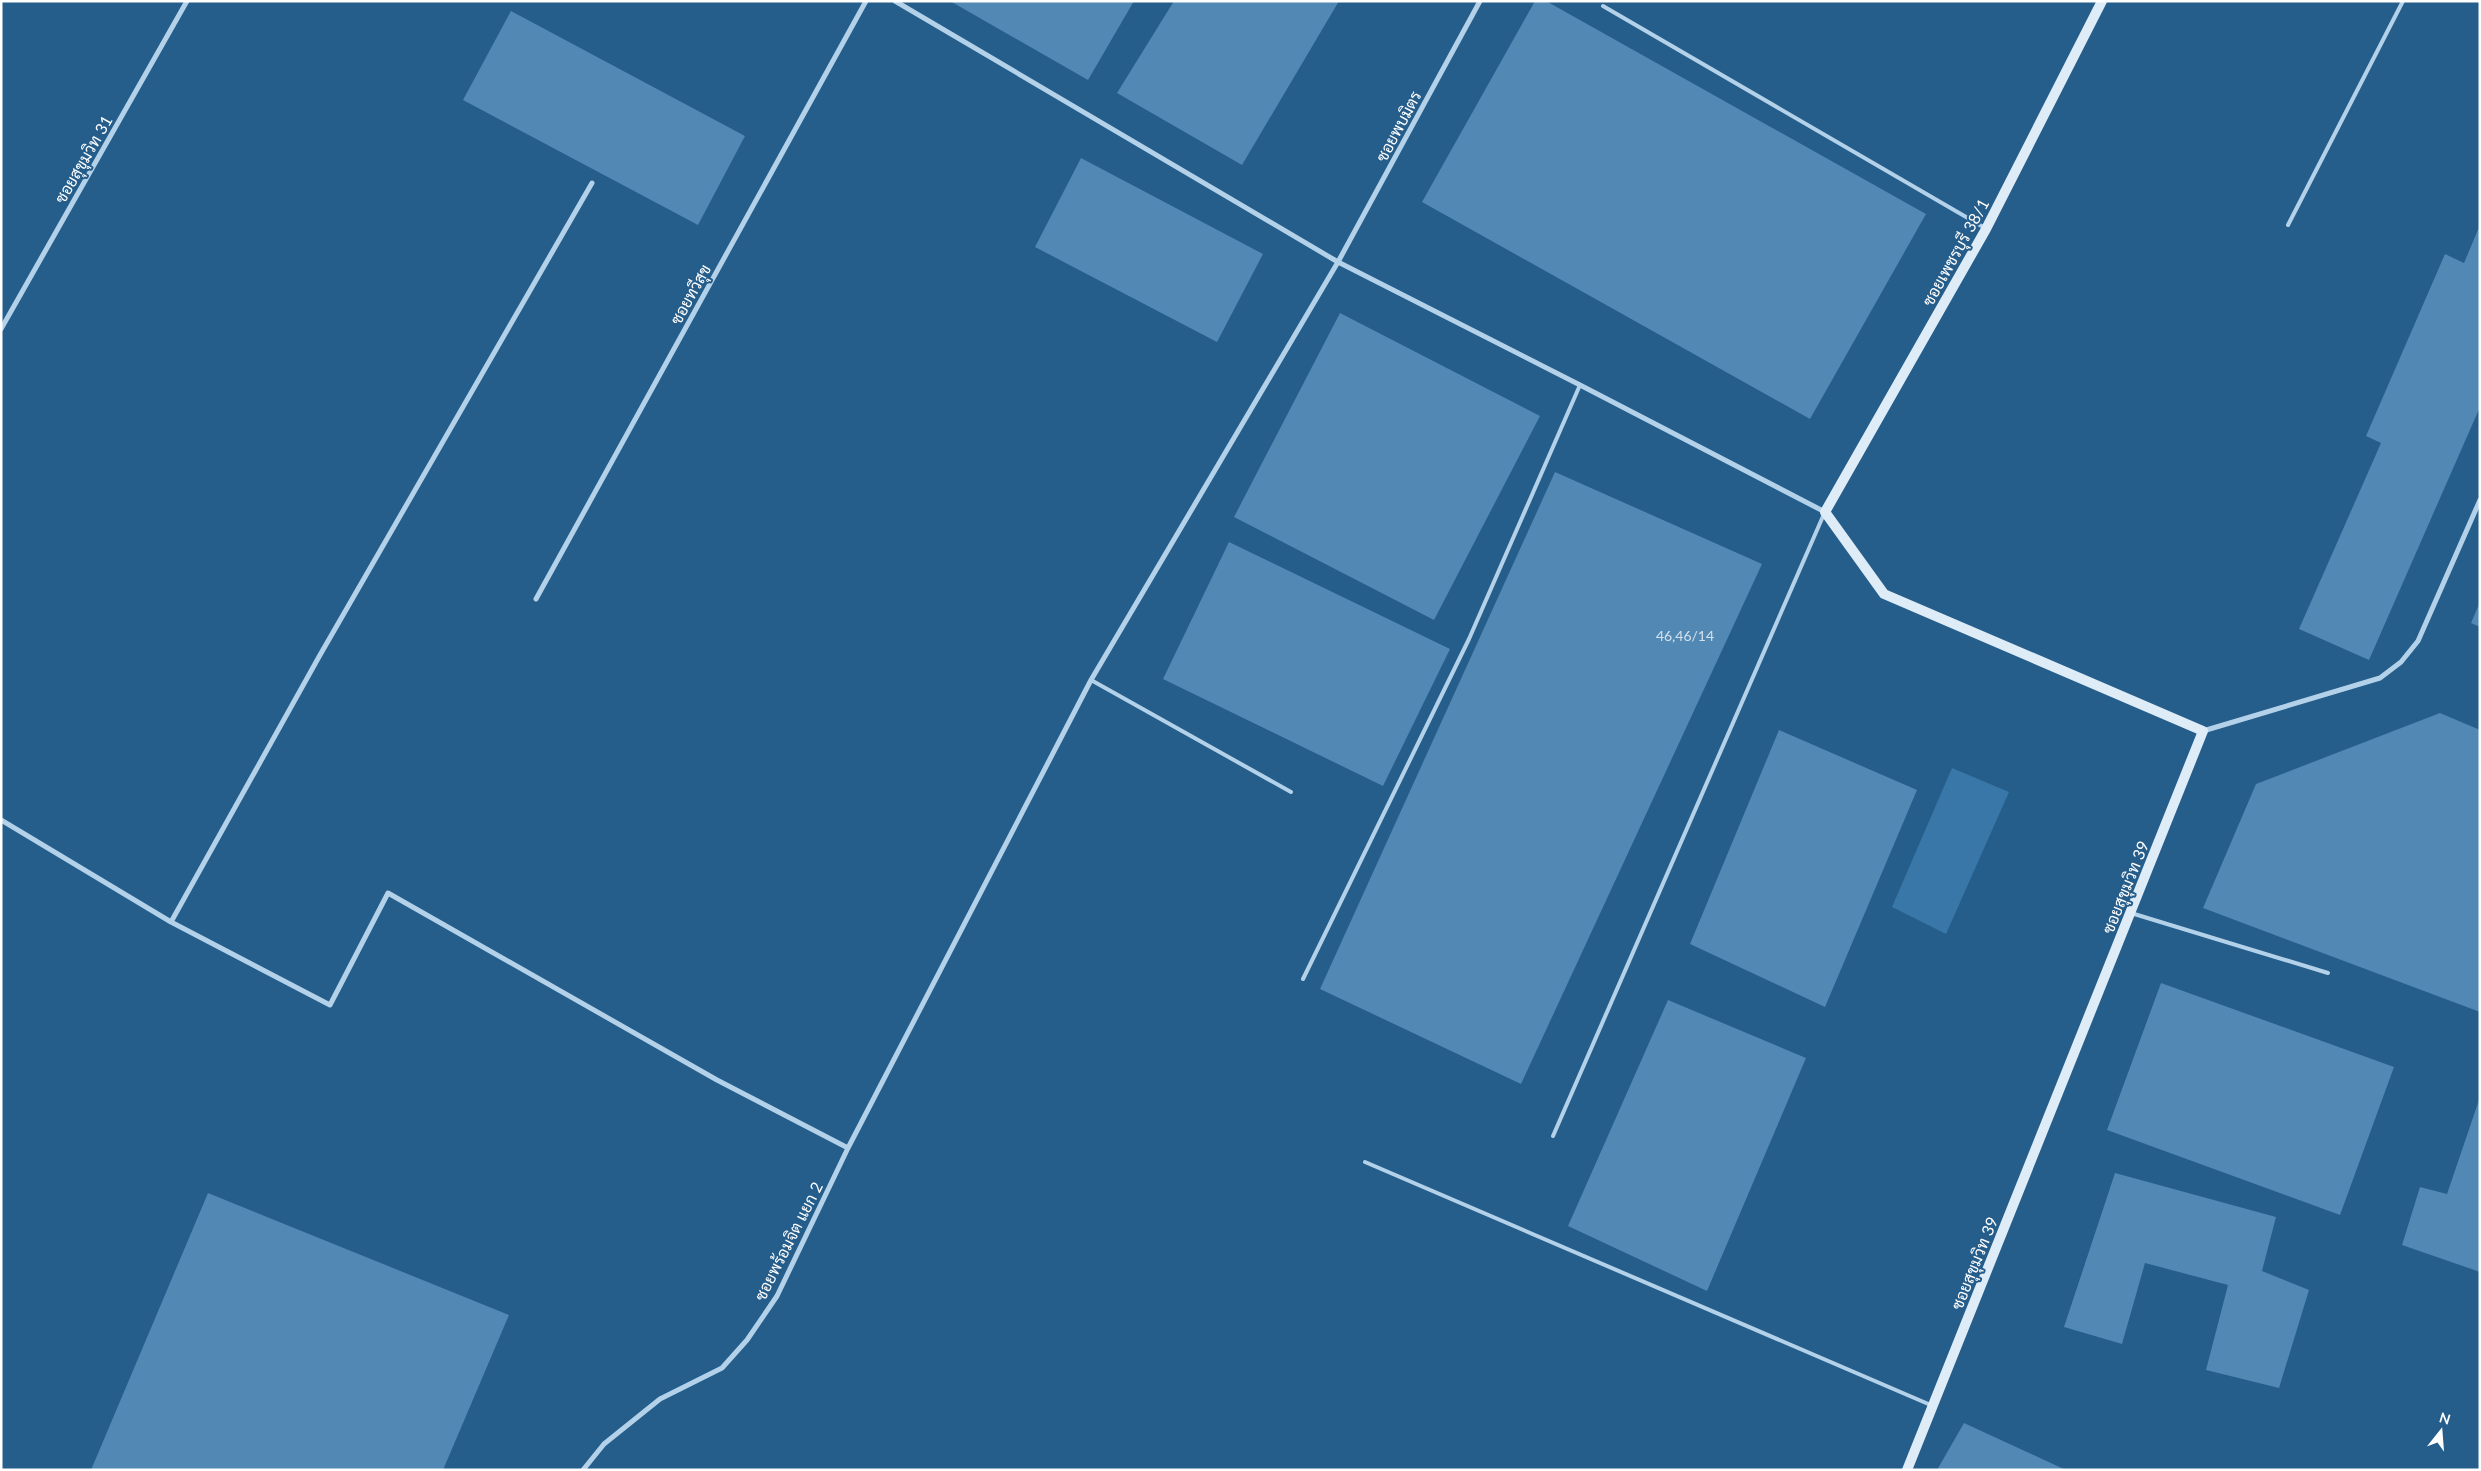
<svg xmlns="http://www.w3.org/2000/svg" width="2481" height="1471" font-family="Lato,Sarabun,sans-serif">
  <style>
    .green { fill: #3977a8 }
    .building { fill: #5188b4 }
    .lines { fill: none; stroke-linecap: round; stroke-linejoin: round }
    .lane { stroke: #b3d2ea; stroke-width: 4 }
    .street { stroke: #b3d2ea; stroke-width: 5 }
    .secondary { stroke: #deecf8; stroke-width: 10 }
    .labels { text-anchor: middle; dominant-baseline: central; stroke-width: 4; stroke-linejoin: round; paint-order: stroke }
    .number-label { font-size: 14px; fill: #d4e1ec }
    .street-label { font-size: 16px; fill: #fff; stroke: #255d8b }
  </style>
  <rect width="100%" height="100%" fill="#255d8b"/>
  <!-- green -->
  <path class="green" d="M 1952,768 L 2009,792 L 1946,934 L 1892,907 Z"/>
  <!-- building -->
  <path class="building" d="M 950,1 L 1134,1 L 1088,80 Z
    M 1174,1 L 1339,1 L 1242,165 L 1117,93 Z
    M 1535,1 L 1546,1 L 1926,214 L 1810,419 L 1422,202 Z
    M 511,11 L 745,136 L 698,225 L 463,100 Z
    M 1081,158 L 1263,254 L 1217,342 L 1035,247 Z
    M 2480,225 L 2480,407 L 2369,660 L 2299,629 L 2381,443 L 2366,436 L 2445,254 L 2464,263 Z
    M 1340,313 L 1540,416 L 1434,620 L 1234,517 Z
    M 1555,472 L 1762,564 L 1521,1084 L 1320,989 Z
    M 1229,542 L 1450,649 L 1383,786 L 1163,679 Z
    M 2480,602 L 2480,627 L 2471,623 Z
    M 2440,713 L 2480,730 L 2480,1012 L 2203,908 L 2256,784 Z
    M 1779,730 L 1917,790 L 1825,1007 L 1690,944 Z
    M 2161,983 L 2394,1067 L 2340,1215 L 2107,1130 Z
    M 1668,1000 L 1806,1058 L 1707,1291 L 1568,1226 Z
    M 2479,1100 L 2480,1100 L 2480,1272 L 2402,1245 L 2420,1187 L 2447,1194 Z
    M 2115,1173 L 2276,1217 L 2262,1271 L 2309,1290 L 2279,1388 L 2206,1370 L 2228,1285 L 2145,1263 L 2122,1344 L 2064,1327 Z
    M 208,1193 L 509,1315 L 443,1470 L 91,1470 Z
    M 1964,1423 L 2066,1470 L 1937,1470 Z"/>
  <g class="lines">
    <!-- lane -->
    <path class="lane" d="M 1603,6 L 1985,228
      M 2288,225 L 2403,1
      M 1091,680 L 1291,792
      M 2131,913 L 2328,973
      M 1303,979 L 1469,639 L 1580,385
      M 1553,1136 L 1824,514
      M 1365,1162 L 1933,1406"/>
    <!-- street -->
    <path class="street" d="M 895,1 L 1338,262 L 1580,385 L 1825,512
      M 1,329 L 187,1
      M 536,599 L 866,1
      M 2203,731 L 2380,678 L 2401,662 L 2418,641 L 2480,500
      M 1,820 L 171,922 L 330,1005 L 388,893 L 717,1080 L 848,1148
      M 171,922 L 320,655 L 592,183
      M 583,1470 L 604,1444 L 660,1399 L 722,1368 L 747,1340 L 777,1296 L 848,1148 L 1091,680 L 1338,262 L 1480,1"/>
    <!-- secondary -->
    <path class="secondary" d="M 1907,1470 L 2203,731 L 1884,594 L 1825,512 L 1986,229 L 2102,1"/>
  </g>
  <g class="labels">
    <!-- number labels -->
    <g class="number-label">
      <text x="1685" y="635">46,46/14</text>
    </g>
    <!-- street labels -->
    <g class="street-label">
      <text transform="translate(1398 126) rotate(-62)">ซอยพบมิตร</text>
      <text transform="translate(83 159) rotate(-60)">ซอยสุขุมวิท 31</text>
      <text transform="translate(1955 252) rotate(-61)">ซอยเพชรบุรี 38/1</text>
      <text transform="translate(690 294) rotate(-61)">ซอยทวีสุข</text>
      <text transform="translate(2125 887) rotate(-68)">ซอยสุขุมวิท 39</text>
      <text transform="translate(788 1241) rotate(-63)">ซอยพร้อมจิต แยก 2</text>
      <text transform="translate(1974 1263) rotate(-68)">ซอยสุขุมวิท 39</text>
    </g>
  </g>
  <!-- border -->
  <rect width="2481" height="1471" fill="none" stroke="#ffffff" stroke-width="5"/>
  <!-- north arrow -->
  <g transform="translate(2441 1431) rotate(17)" stroke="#255d8b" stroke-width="4" paint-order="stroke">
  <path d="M0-4L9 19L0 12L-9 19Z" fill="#ffffff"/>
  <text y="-8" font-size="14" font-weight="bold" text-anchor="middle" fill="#ffffff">N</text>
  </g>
</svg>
